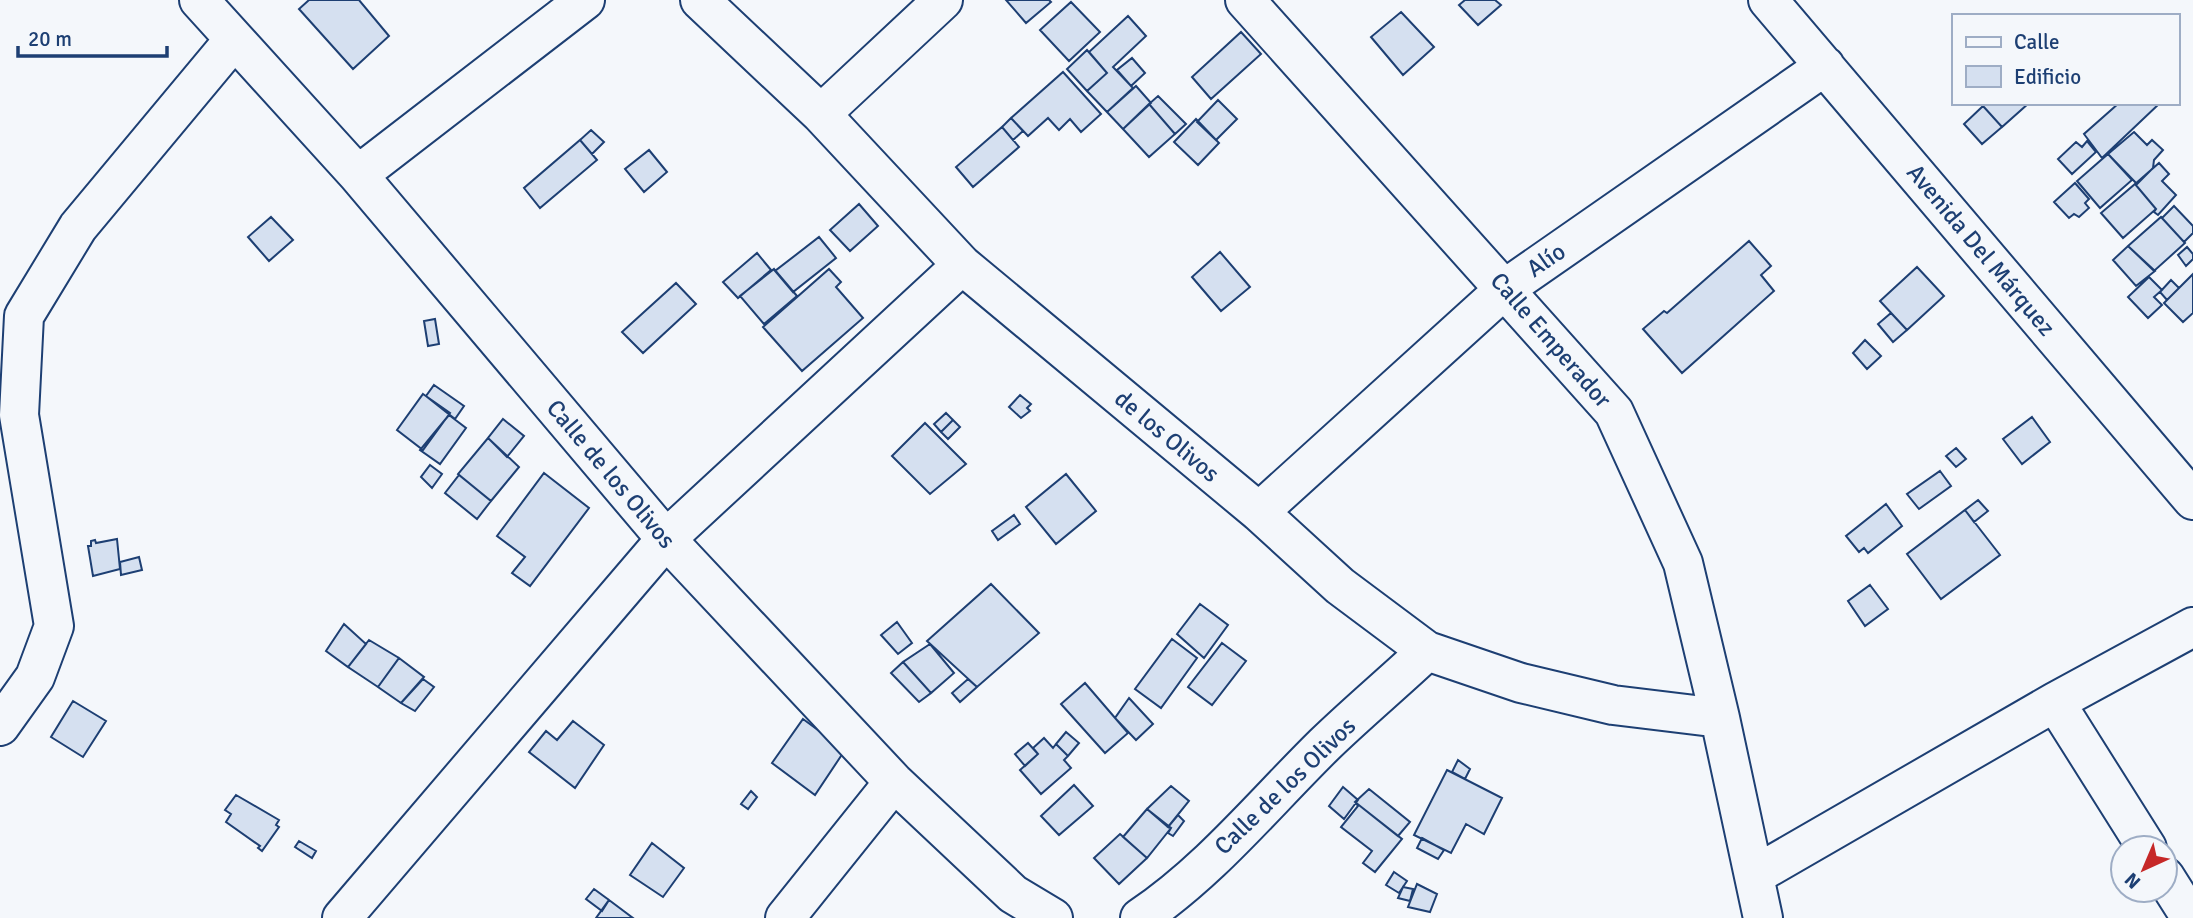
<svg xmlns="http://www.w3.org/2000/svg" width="2193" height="918" font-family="Signika,sans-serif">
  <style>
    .building { fill: #d5e0f0; stroke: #1d3f73; stroke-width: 2 }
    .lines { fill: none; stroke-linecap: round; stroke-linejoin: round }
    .minor-casing { stroke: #1d3f73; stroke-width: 42 }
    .minor { stroke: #f4f7fb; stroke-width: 38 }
    .labels { text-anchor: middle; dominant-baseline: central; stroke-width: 5; stroke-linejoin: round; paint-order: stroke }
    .street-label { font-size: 24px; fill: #1d3f73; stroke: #f4f7fb }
  </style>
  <rect width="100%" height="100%" fill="#f4f7fb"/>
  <!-- building -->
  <path class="building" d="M 309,0 L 359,0 L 389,36 L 353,69 L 299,9 Z
    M 1006,0 L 1049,0 L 1051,2 L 1026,23 Z
    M 1465,0 L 1495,0 L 1501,5 L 1478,25 L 1459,5 Z
    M 1071,2 L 1100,32 L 1069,61 L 1040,30 Z
    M 1401,12 L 1434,47 L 1403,75 L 1371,37 Z
    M 1128,16 L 1146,36 L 1113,67 L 1133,88 L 1107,112 L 1087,91 L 1107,73 L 1089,52 Z
    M 1241,32 L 1261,54 L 1211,99 L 1192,77 Z
    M 1087,50 L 1107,73 L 1087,91 L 1067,69 Z
    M 1132,58 L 1145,73 L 1131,86 L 1117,70 Z
    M 1063,72 L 1101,114 L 1081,132 L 1070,119 L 1059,130 L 1048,118 L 1028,136 L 1011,118 Z
    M 1136,86 L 1151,103 L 1123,129 L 1107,112 Z
    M 1158,96 L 1186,124 L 1175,134 L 1149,104 Z
    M 1218,100 L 1237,119 L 1216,140 L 1197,122 Z
    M 1986,103 L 2029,103 L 2002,127 L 1983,106 Z
    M 2119,103 L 2160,103 L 2102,158 L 2084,134 Z
    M 1149,104 L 1175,134 L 1149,157 L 1123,129 Z
    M 1983,106 L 2002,127 L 1982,144 L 1964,124 Z
    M 1011,118 L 1023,131 L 1013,140 L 1002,127 Z
    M 1196,119 L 1219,143 L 1198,165 L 1174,142 Z
    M 1002,127 L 1019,147 L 973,187 L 956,167 Z
    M 591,130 L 604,142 L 592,154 L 580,140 Z
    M 2134,132 L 2147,145 L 2152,140 L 2163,150 L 2154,160 L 2153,168 L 2137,184 L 2108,154 Z
    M 580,140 L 597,160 L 540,208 L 524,188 Z
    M 2087,141 L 2096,152 L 2072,174 L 2058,159 L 2076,142 L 2082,147 Z
    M 649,150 L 667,172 L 644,192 L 625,169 Z
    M 2108,154 L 2132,180 L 2100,208 L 2077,181 Z
    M 2159,163 L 2169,174 L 2162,181 L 2176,195 L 2158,215 L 2154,212 L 2156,209 L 2135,184 Z
    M 2075,183 L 2089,199 L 2085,203 L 2089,208 L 2079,217 L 2074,214 L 2069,218 L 2054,202 Z
    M 2135,184 L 2156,209 L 2123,238 L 2101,213 Z
    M 859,204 L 878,226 L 850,251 L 830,230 Z
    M 2174,206 L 2193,226 L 2193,233 L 2184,242 L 2162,218 Z
    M 271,217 L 293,240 L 269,261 L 248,237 Z
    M 2161,217 L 2185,243 L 2154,271 L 2128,246 Z
    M 819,237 L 836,258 L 793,292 L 775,271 Z
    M 1749,241 L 1771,266 L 1761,275 L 1774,291 L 1682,373 L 1643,329 L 1664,311 L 1667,313 Z
    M 2128,246 L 2155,271 L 2136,286 L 2113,260 Z
    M 2187,247 L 2193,254 L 2193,259 L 2186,266 L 2178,255 Z
    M 1220,252 L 1250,287 L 1221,311 L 1192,277 Z
    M 757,253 L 771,270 L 738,298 L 723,282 Z
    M 1917,267 L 1944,296 L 1907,330 L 1880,301 Z
    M 774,269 L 797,296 L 764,324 L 740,296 Z
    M 829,269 L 841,282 L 836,287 L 863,318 L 802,371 L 763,327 Z
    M 2193,274 L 2193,313 L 2183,322 L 2164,303 Z
    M 2149,277 L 2162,290 L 2154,297 L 2162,305 L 2148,318 L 2128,297 Z
    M 2171,280 L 2179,288 L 2167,300 L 2160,292 Z
    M 676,283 L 696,304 L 643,353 L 622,332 Z
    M 1891,313 L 1907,330 L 1893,342 L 1878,324 Z
    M 435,319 L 439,344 L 428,346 L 424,321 Z
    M 1865,340 L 1881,356 L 1867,369 L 1853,353 Z
    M 434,385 L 464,406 L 455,419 L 426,396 Z
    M 423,394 L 450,413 L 423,450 L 397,430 Z
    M 1020,395 L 1031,404 L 1027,408 L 1030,411 L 1021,418 L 1009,407 Z
    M 946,413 L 953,420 L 941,432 L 934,424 Z
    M 449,415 L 466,428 L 440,464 L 420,450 Z
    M 2032,417 L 2050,442 L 2022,464 L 2003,439 Z
    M 503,419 L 524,436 L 507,457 L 488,438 Z
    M 953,420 L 960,427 L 948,439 L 941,432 Z
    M 925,423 L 966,464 L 930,494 L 892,456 Z
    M 488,438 L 519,467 L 491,501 L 458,474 Z
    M 1956,448 L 1966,459 L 1956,467 L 1946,456 Z
    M 430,465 L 442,474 L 432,488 L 421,477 Z
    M 1940,471 L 1951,486 L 1919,509 L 1907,494 Z
    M 544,473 L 589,508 L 530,586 L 512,573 L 525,557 L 497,536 Z
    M 1066,474 L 1096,511 L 1056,544 L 1026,507 Z
    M 459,475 L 491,501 L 477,519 L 445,493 Z
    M 1978,500 L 1988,511 L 1974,522 L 1965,510 Z
    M 1886,504 L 1902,526 L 1868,553 L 1864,548 L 1859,552 L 1846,536 Z
    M 1965,510 L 2000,555 L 1941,599 L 1907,554 Z
    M 1014,515 L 1020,524 L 998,540 L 992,531 Z
    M 117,539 L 120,569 L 93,576 L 88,546 L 91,546 L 91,541 L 95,540 L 96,543 Z
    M 139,557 L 142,570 L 121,575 L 120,562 Z
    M 991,584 L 1039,633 L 977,687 L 927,641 Z
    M 1870,585 L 1888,609 L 1865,626 L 1848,601 Z
    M 1200,604 L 1228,625 L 1204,658 L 1177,634 Z
    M 897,622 L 912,643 L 898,654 L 881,635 Z
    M 344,624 L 366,644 L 348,667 L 326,651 Z
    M 1172,639 L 1197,658 L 1161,708 L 1135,689 Z
    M 369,640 L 399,658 L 378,687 L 348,667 Z
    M 1222,643 L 1246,661 L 1212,705 L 1188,687 Z
    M 930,644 L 954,673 L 931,693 L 903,662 Z
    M 399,658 L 424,677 L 401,703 L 378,687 Z
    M 903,662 L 931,693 L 919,702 L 891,673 Z
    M 423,679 L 434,687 L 415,711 L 401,703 Z
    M 968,679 L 977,687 L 960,702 L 952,693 Z
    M 1085,683 L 1128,733 L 1105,753 L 1061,704 Z
    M 1129,698 L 1153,724 L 1136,740 L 1115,718 Z
    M 73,701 L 106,721 L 83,757 L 51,737 Z
    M 803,719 L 845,750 L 815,795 L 772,763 Z
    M 573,721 L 604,745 L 575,788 L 529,752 L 546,731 L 557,740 Z
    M 1066,732 L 1079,743 L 1068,756 L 1056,744 Z
    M 1044,738 L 1053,748 L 1056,744 L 1068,756 L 1064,760 L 1071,768 L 1041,794 L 1020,770 L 1038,754 L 1033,748 Z
    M 1028,743 L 1038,754 L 1025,766 L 1015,754 Z
    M 1458,760 L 1470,769 L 1465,779 L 1452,772 Z
    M 1447,770 L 1502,798 L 1484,834 L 1466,824 L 1451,853 L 1414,835 Z
    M 1074,785 L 1093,806 L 1059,835 L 1041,816 Z
    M 1171,786 L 1189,801 L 1168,827 L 1147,809 Z
    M 1343,787 L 1358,800 L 1344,819 L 1329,806 Z
    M 1369,789 L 1410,822 L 1398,836 L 1355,802 Z
    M 751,791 L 757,797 L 748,809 L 741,804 Z
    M 236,795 L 279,820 L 276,825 L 279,827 L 262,851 L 258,848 L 260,846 L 226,822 L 231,814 L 225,810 Z
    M 1355,802 L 1402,839 L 1375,872 L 1363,863 L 1372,851 L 1341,827 L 1358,806 Z
    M 1147,809 L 1171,828 L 1147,858 L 1123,837 Z
    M 1178,815 L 1184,821 L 1173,836 L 1168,833 L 1171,828 L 1168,827 Z
    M 1120,834 L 1147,858 L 1119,884 L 1094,858 Z
    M 1422,838 L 1444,850 L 1438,859 L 1417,848 Z
    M 299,841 L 316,851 L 312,858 L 295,847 Z
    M 652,843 L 684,868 L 663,897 L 630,875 Z
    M 1394,872 L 1407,881 L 1399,893 L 1386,885 Z
    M 1417,884 L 1437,894 L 1430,912 L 1408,907 Z
    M 1403,887 L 1413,889 L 1410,901 L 1398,898 Z
    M 594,889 L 609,900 L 602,911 L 586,899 Z
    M 609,900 L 633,918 L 596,918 Z"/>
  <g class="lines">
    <!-- minor casing -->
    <g class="minor-casing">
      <path id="minor" d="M 199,0 L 358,175 L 666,539 L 894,782 L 1013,894 L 1053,918
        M 700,0 L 821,114 L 962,265 L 1259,512 L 1340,586 L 1427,651 L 1521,683 L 1613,705 L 1720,718
        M 1245,0 L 1614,412 L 1683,563 L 1720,718 L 1763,918
        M 1768,0 L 2193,500
        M 821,114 L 943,0
        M 358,175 L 585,0
        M 1259,512 L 1506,288 L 1825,66
        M 2055,702 L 2147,848
        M 0,726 L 35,677 L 54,626 L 19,415 L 24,316 L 78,227 L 233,41
        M 1755,875 L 2055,702 L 2193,627
        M 2165,877 L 2191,918
        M 342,918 L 666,539 L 962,265
        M 785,918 L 894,782
        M 1140,918 C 1210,871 1264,804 1324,745 C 1357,713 1393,683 1427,651"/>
    </g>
    <!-- minor -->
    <use href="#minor" class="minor"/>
  </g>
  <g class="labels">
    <!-- street labels -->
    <g class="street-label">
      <text transform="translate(1981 250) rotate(50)">Avenida Del Márquez</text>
      <text transform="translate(1546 260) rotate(-35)">Alío</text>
      <text transform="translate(1551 340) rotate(49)">Calle Emperador</text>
      <text transform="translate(1167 436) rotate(40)">de los Olivos</text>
      <text transform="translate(611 474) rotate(50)">Calle de los Olivos</text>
      <text transform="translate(1285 786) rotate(-44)">Calle de los Olivos</text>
    </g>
  </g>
  <!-- legend -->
  <rect x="1952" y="14" width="228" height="91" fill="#f4f7fb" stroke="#9eadc5" stroke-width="2"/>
  <rect x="1966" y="37" width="35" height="10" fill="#f4f7fb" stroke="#9eadc5" stroke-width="2"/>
  <text x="2014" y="49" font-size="21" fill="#1d3f73">Calle</text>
  <rect x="1966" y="66" width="35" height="21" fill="#d5e0f0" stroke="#9eadc5" stroke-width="2"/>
  <text x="2014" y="84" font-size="21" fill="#1d3f73">Edificio</text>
  <!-- north arrow -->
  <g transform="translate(2144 869) rotate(224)"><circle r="33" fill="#f4f7fb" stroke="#9eadc5" stroke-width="2"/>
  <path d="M0-5L12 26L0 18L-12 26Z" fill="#c62828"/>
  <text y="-10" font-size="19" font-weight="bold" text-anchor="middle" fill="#1d3f73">N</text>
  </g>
  <!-- scale -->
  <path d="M18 46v10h149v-10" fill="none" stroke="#1d3f73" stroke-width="3.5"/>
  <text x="28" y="46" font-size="21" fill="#1d3f73" stroke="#f4f7fb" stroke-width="5" paint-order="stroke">20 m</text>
</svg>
